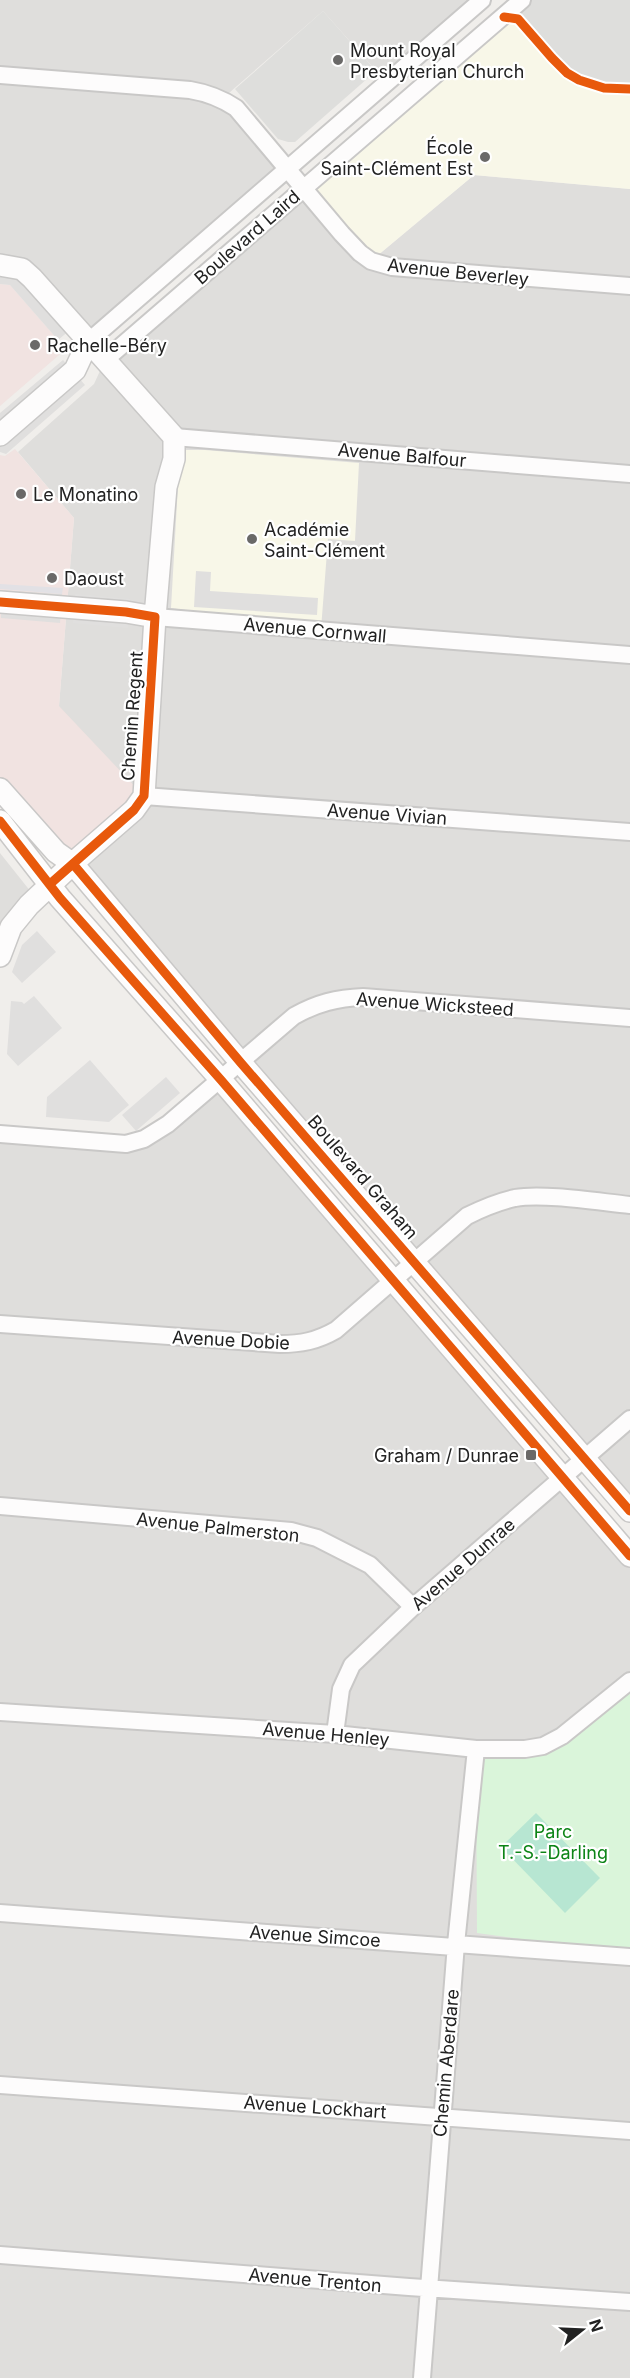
<svg xmlns="http://www.w3.org/2000/svg" width="630" height="2378" font-family="Inter,sans-serif">
  <style>
    .residential { fill: #dfdedc }
    .commercial { fill: #f1e3e1 }
    .education { fill: #f8f7e8 }
    .religious { fill: #dededc }
    .park { fill: #daf5da }
    .pitch { fill: #b7e6d2 }
    .parking { fill: #e0dfde }
    .plaza { fill: #e2e1e5 }
    .lines { fill: none; stroke-linecap: round; stroke-linejoin: round }
    .minor-casing { stroke: #c9c8c7; stroke-width: 20 }
    .tertiary-casing { stroke: #c9c8c7; stroke-width: 24 }
    .minor { stroke: #fdfcfc; stroke-width: 16 }
    .tertiary { stroke: #fdfcfc; stroke-width: 21 }
    .cycleway-casing { stroke: #fff; stroke-width: 13 }
    .cycleway { stroke: #e8590c; stroke-width: 9 }
    .poi-dot { fill: #6a6968; stroke: #fff; stroke-width: 2 }
    .labels { text-anchor: middle; dominant-baseline: central; stroke-width: 4.5; stroke-linejoin: round; paint-order: stroke }
    .poi-label { font-size: 18px; fill: #222; stroke: #fff; text-anchor: start }
    .street-label { font-size: 18px; fill: #222; stroke: #fff }
    .park-label { font-size: 18px; fill: #0c8416; stroke: #fff }
  </style>
  <rect width="100%" height="100%" fill="#f0eeeb"/>
  <!-- residential -->
  <path class="residential" d="M 0,0 L 482,0 L 387,83 L 323,11 L 222,99 L 287,170 L 88,342 L 0,265 Z
    M 474,175 L 630,189 L 630,1512 L 84,878 L 59,706 L 74,518 L 18,452 L 94,384 L 105,360 L 302,189 L 371,261 Z
    M 0,853 L 31,892 L 0,965 Z
    M 221,1080 L 630,1556 L 630,2378 L 0,2378 L 0,1133 L 126,1144 Z"/>
  <!-- commercial -->
  <path class="commercial" d="M 0,284 L 10,285 L 66,349 L 0,406 Z
    M 15,449 L 74,518 L 59,706 L 144,796 L 73,864 L 0,783 L 0,455 L 5,456 Z"/>
  <!-- education -->
  <path class="education" d="M 504,17 L 518,19 L 567,73 L 604,88 L 630,89 L 630,189 L 474,175 L 371,261 L 302,189 Z
    M 180,450 L 205,450 L 359,463 L 355,541 L 328,539 L 321,629 L 171,608 Z"/>
  <!-- religious -->
  <path class="religious" d="M 523,0 L 630,0 L 630,89 L 592,85 L 567,73 L 518,19 L 504,17 Z
    M 323,11 L 376,71 L 295,142 L 288,142 L 278,139 L 235,89 Z"/>
  <!-- park -->
  <path class="park" d="M 630,1681 L 630,1954 L 477,1933 L 476,1749 L 543,1746 Z"/>
  <!-- pitch -->
  <path class="pitch" d="M 536,1813 L 600,1878 L 565,1913 L 501,1847 Z"/>
  <!-- parking -->
  <path class="parking" d="M 0,269 L 16,273 L 70,330 L 58,340 L 10,285 L 0,284 Z
    M 63,360 L 85,385 L 6,454 L 0,452 L 0,413 Z
    M 196,571 L 211,572 L 210,591 L 318,598 L 317,615 L 194,607 Z
    M 0,590 L 62,594 L 60,623 L 1,618 Z
    M 75,594 L 130,599 L 128,628 L 73,623 Z
    M 37,931 L 56,952 L 22,983 L 12,972 L 22,945 Z
    M 34,996 L 62,1028 L 18,1066 L 7,1054 L 11,1001 L 22,1002 L 24,1004 Z
    M 90,1060 L 129,1105 L 109,1122 L 46,1117 L 47,1097 Z
    M 166,1077 L 180,1093 L 136,1131 L 122,1115 Z"/>
  <!-- plaza -->
  <path class="plaza" d="M 0,584 L 63,588 L 62,594 L 0,589 Z"/>
  <g class="lines">
    <!-- minor casing -->
    <g class="minor-casing">
      <path id="minor" d="M 0,75 L 190,90 C 208,93 221,98 236,108 L 342,234 L 360,253 L 371,261 L 392,267 L 630,286
        M 88,342 L 482,0
        M 105,360 L 522,0
        M 174,437 L 630,474
        M 155,617 L 630,655
        M 144,796 L 630,832
        M 0,1134 L 126,1144 L 144,1139 L 168,1124 L 294,1016 C 317,1003 337,998 363,997 L 630,1018
        M 0,1324 L 280,1344 C 301,1344 317,1341 336,1330 L 467,1216 C 483,1208 497,1202 515,1198 C 544,1193 599,1202 630,1205
        M 0,1506 L 291,1531 L 317,1538 L 370,1565 L 413,1607
        M 0,1712 L 335,1734 L 476,1749 L 525,1749 L 543,1746 L 562,1736 L 630,1681
        M 335,1734 L 341,1689 L 352,1665 L 413,1607 L 630,1419
        M 0,1913 L 454,1947 L 456,1944 L 630,1957
        M 0,2085 L 630,2131
        M 0,2255 L 409,2287 L 630,2302
        M 422,2378 L 456,1944 L 476,1749"/>
    </g>
    <!-- tertiary casing -->
    <g class="tertiary-casing">
      <path id="tertiary" d="M 0,265 L 22,269 L 32,278 L 174,437 L 174,459 L 166,487 L 155,617 L 144,796 L 134,810 L 81,856 L 29,905 L 11,927 L 0,956
        M 0,435 L 75,370 L 88,342
        M 0,602 L 126,612 L 155,617
        M 0,789 L 56,852 L 73,864 L 241,1063 L 630,1511
        M 0,821 L 60,898 L 221,1080 L 630,1556"/>
    </g>
    <!-- minor -->
    <use href="#minor" class="minor"/>
    <!-- tertiary -->
    <use href="#tertiary" class="tertiary"/>
    <!-- cycleway casing -->
    <g class="cycleway-casing">
      <path id="cycleway" d="M 504,17 L 518,19 L 552,58 L 567,73 L 579,80 L 604,88 L 630,89
        M 0,602 L 126,612 L 155,617 L 144,796 L 134,810 L 50,884
        M 0,821 L 60,898 L 221,1080 L 630,1556
        M 73,864 L 241,1063 L 630,1511"/>
    </g>
    <!-- cycleway -->
    <use href="#cycleway" class="cycleway"/>
  </g>
  <!-- markers -->
  <g class="poi-dot">
    <circle cx="338" cy="60" r="6"/>
    <circle cx="485" cy="157" r="6"/>
    <circle cx="35" cy="345" r="6"/>
    <circle cx="21" cy="494" r="6"/>
    <circle cx="252" cy="539" r="6"/>
    <circle cx="52" cy="578" r="6"/>
    <rect x="525" y="1449" width="12" height="12" rx="3"/>
  </g>
  <g class="labels">
    <!-- poi labels -->
    <g class="poi-label">
      <text x="350" y="50">Mount Royal<tspan x="350" dy="21">Presbyterian Church</tspan></text>
      <text x="473" y="147" text-anchor="end">École<tspan x="473" dy="21">Saint-Clément Est</tspan></text>
      <text x="47" y="345">Rachelle-Béry</text>
      <text x="33" y="494">Le Monatino</text>
      <text x="264" y="529">Académie<tspan x="264" dy="21">Saint-Clément</tspan></text>
      <text x="64" y="578">Daoust</text>
      <text x="519" y="1455" text-anchor="end">Graham / Dunrae</text>
    </g>
    <!-- street labels -->
    <g class="street-label">
      <text transform="translate(247 237) rotate(-41)">Boulevard Laird</text>
      <text transform="translate(458 272) rotate(6)">Avenue Beverley</text>
      <text transform="translate(402 455) rotate(5)">Avenue Balfour</text>
      <text transform="translate(315 630) rotate(5)">Avenue Cornwall</text>
      <text transform="translate(132 716) rotate(-86)">Chemin Regent</text>
      <text transform="translate(387 814) rotate(4)">Avenue Vivian</text>
      <text transform="translate(435 1004) rotate(4)">Avenue Wicksteed</text>
      <text transform="translate(363 1177) rotate(49)">Boulevard Graham</text>
      <text transform="translate(231 1340) rotate(3)">Avenue Dobie</text>
      <text transform="translate(218 1527) rotate(6)">Avenue Palmerston</text>
      <text transform="translate(463 1564) rotate(-41)">Avenue Dunrae</text>
      <text transform="translate(326 1734) rotate(5)">Avenue Henley</text>
      <text transform="translate(315 1936) rotate(4)">Avenue Simcoe</text>
      <text transform="translate(446 2063) rotate(-85)">Chemin Aberdare</text>
      <text transform="translate(315 2107) rotate(4)">Avenue Lockhart</text>
      <text transform="translate(315 2280) rotate(5)">Avenue Trenton</text>
    </g>
    <!-- park labels -->
    <g class="park-label">
      <text x="553" y="1831">Parc<tspan x="553" dy="21">T.-S.-Darling</tspan></text>
    </g>
  </g>
  <!-- north arrow -->
  <g transform="translate(582 2330) rotate(72)" stroke="#ffffff" stroke-width="4.5" paint-order="stroke">
  <path d="M0-4.5L10 22L0 15L-10 22Z" fill="#222222"/>
  <text y="-9" font-size="16" font-weight="bold" text-anchor="middle" fill="#222222">N</text>
  </g>
</svg>
